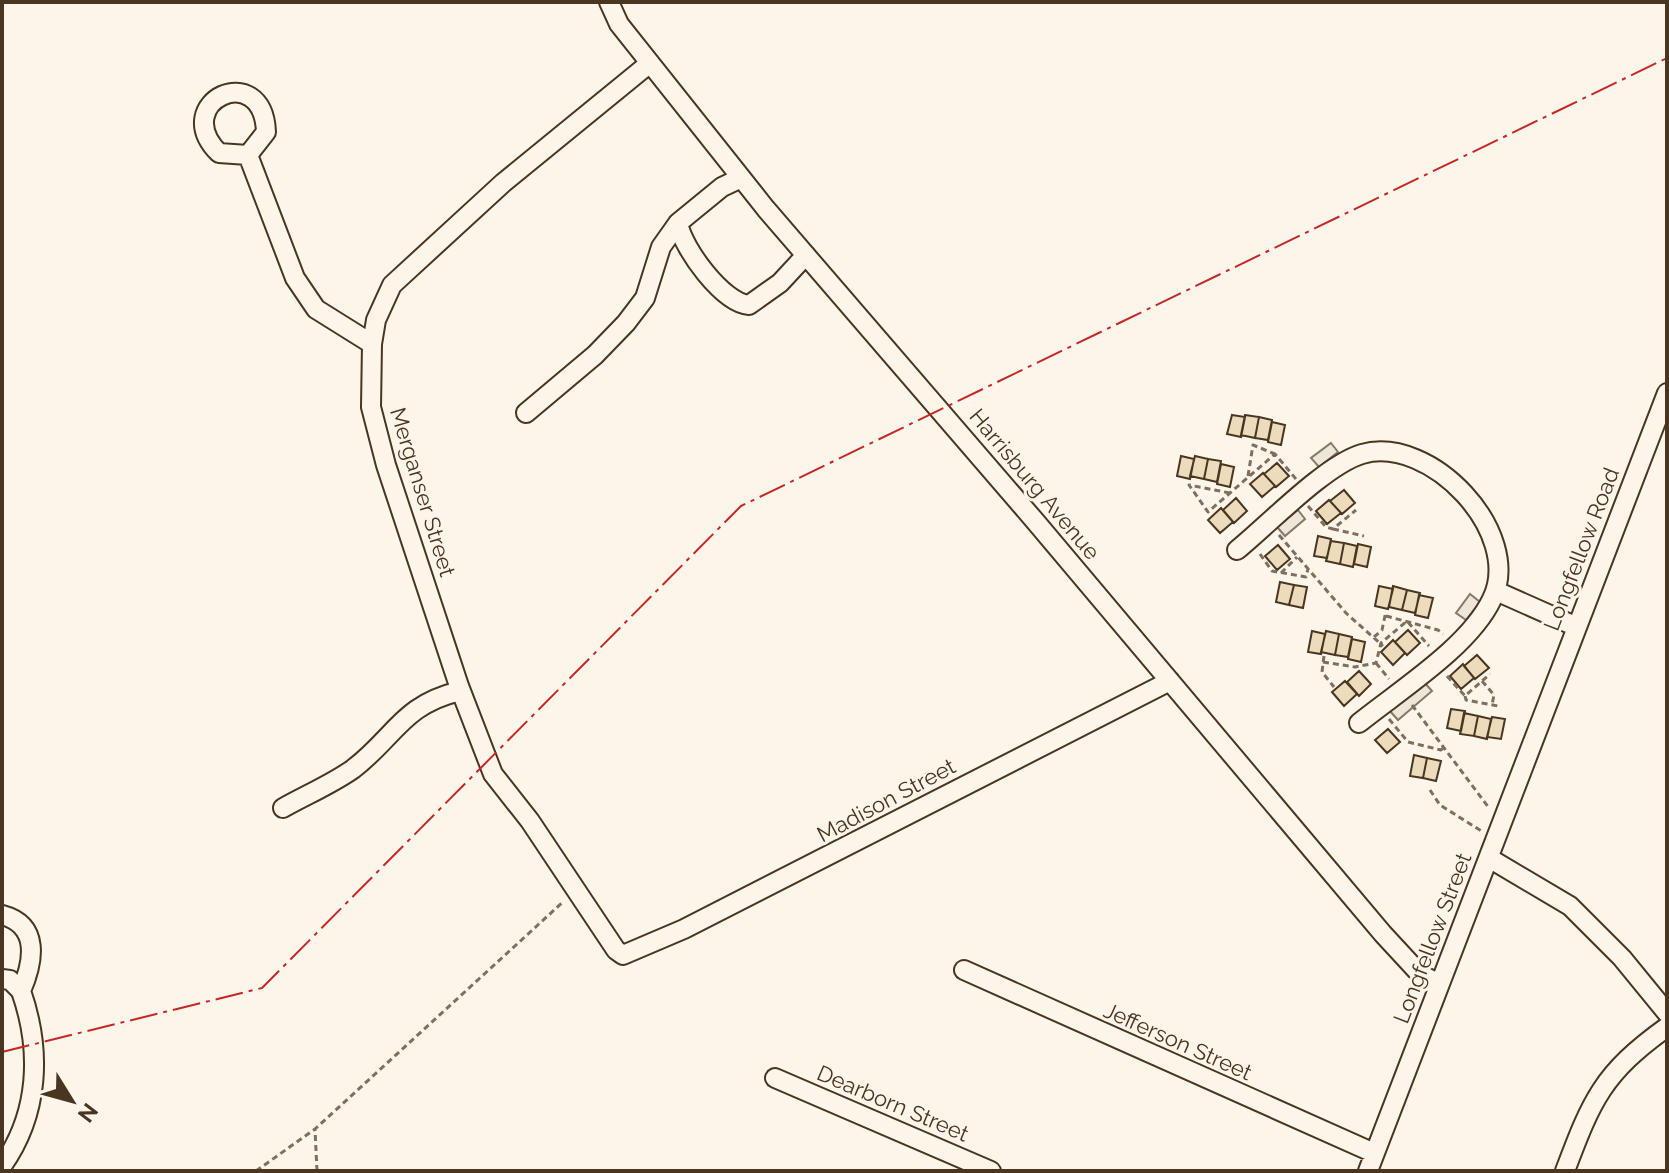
<svg xmlns="http://www.w3.org/2000/svg" width="1669" height="1173" font-family="Raleway,sans-serif">
  <style>
    .parking { fill: #ede7d9; stroke: #887966; stroke-width: 2 }
    .building { fill: #ecdcbc; stroke: #4a3520; stroke-width: 2 }
    .lines { fill: none; stroke-linecap: round; stroke-linejoin: round }
    .minor-casing { stroke: #4a3520; stroke-width: 22 }
    .path { stroke: #7f6f5c; stroke-width: 3; stroke-dasharray: 6 4; stroke-linecap: butt }
    .minor { stroke: #fbf6e9; stroke-width: 18 }
    .power { stroke: #c62828; stroke-width: 2; stroke-dasharray: 28 6 4 6; stroke-linecap: butt }
    .labels { text-anchor: middle; dominant-baseline: central; stroke-width: 6; stroke-linejoin: round; paint-order: stroke }
    .street-label { font-size: 22px; fill: #4a3520; stroke: #fbf6e9 }
  </style>
  <rect width="100%" height="100%" fill="#fbf6e9"/>
  <!-- parking -->
  <path class="parking" d="M 1331,443 L 1338,452 L 1319,467 L 1311,458 Z
    M 1298,510 L 1305,519 L 1285,536 L 1277,527 Z
    M 1470,594 L 1480,602 L 1466,620 L 1456,613 Z
    M 1423,681 L 1432,691 L 1398,720 L 1389,710 Z"/>
  <!-- building -->
  <path class="building" d="M 1232,415 L 1245,417 L 1241,437 L 1227,434 Z
    M 1245,415 L 1259,417 L 1255,438 L 1241,435 Z
    M 1259,417 L 1272,420 L 1268,440 L 1255,438 Z
    M 1272,422 L 1285,425 L 1281,445 L 1268,442 Z
    M 1181,456 L 1194,459 L 1190,479 L 1177,476 Z
    M 1195,456 L 1208,459 L 1204,479 L 1190,476 Z
    M 1208,459 L 1221,461 L 1217,482 L 1204,479 Z
    M 1277,463 L 1289,476 L 1276,487 L 1264,474 Z
    M 1221,464 L 1234,467 L 1230,487 L 1217,484 Z
    M 1263,473 L 1275,486 L 1262,497 L 1250,484 Z
    M 1344,490 L 1355,503 L 1342,514 L 1330,501 Z
    M 1236,498 L 1247,511 L 1234,523 L 1223,510 Z
    M 1329,500 L 1341,513 L 1327,524 L 1316,511 Z
    M 1221,508 L 1233,522 L 1220,533 L 1208,520 Z
    M 1318,536 L 1331,539 L 1327,558 L 1314,556 Z
    M 1331,541 L 1344,543 L 1340,564 L 1326,561 Z
    M 1344,543 L 1357,546 L 1353,567 L 1340,564 Z
    M 1358,544 L 1371,547 L 1367,567 L 1354,564 Z
    M 1278,545 L 1290,559 L 1277,570 L 1265,556 Z
    M 1280,582 L 1294,585 L 1289,605 L 1276,602 Z
    M 1294,585 L 1307,587 L 1303,608 L 1289,605 Z
    M 1379,586 L 1393,589 L 1388,609 L 1375,606 Z
    M 1393,586 L 1407,590 L 1402,610 L 1389,607 Z
    M 1407,590 L 1420,593 L 1415,613 L 1402,610 Z
    M 1419,595 L 1433,598 L 1428,618 L 1415,615 Z
    M 1408,630 L 1420,643 L 1407,655 L 1395,642 Z
    M 1312,631 L 1325,634 L 1321,654 L 1308,652 Z
    M 1326,631 L 1339,634 L 1335,655 L 1321,652 Z
    M 1339,634 L 1352,637 L 1348,657 L 1335,655 Z
    M 1352,639 L 1365,642 L 1361,662 L 1348,659 Z
    M 1393,640 L 1405,653 L 1393,665 L 1381,652 Z
    M 1477,655 L 1489,668 L 1475,679 L 1464,666 Z
    M 1463,664 L 1474,678 L 1461,689 L 1450,676 Z
    M 1359,671 L 1371,684 L 1359,696 L 1347,682 Z
    M 1345,681 L 1357,694 L 1344,706 L 1332,692 Z
    M 1451,709 L 1465,711 L 1461,731 L 1447,728 Z
    M 1464,713 L 1478,716 L 1474,736 L 1460,734 Z
    M 1478,716 L 1491,719 L 1487,739 L 1474,736 Z
    M 1492,717 L 1505,719 L 1501,739 L 1487,737 Z
    M 1388,729 L 1400,742 L 1387,753 L 1375,740 Z
    M 1414,755 L 1427,758 L 1423,778 L 1410,776 Z
    M 1427,758 L 1441,761 L 1436,781 L 1423,778 Z"/>
  <g class="lines">
    <!-- minor casing -->
    <g class="minor-casing">
      <path id="minor" d="M 609,2 L 619,24 L 766,209 L 1035,521 L 1383,934 L 1420,974 L 1439,984
        M 650,63 L 503,183 L 392,285 L 376,320 L 372,344 L 371,407 L 386,465 L 459,686 L 493,774 L 530,821 L 616,950 L 623,955 L 684,929 L 1170,681
        M 248,155 L 219,153 C 168,102 263,58 266,132 L 248,155 L 295,278 L 316,309 L 372,344
        M 741,178 L 722,187 L 678,223 C 683,249 723,303 749,305 L 780,283 L 806,255
        M 526,413 L 595,355 L 626,323 L 645,298 L 661,247 L 678,223
        M 1237,550 C 1268,525 1325,465 1362,454 C 1430,434 1524,533 1492,599 C 1470,646 1400,690 1359,723
        M 1496,591 L 1577,627
        M 283,808 C 306,795 332,784 353,769 C 396,736 402,705 460,691
        M 1489,858 L 1570,906 L 1622,958 L 1667,1013
        M 2,915 C 40,925 34,961 21,991 L 10,980 L 2,979
        M 964,970 L 1374,1153
        M 775,1078 L 991,1171
        M 2,1166 C 39,1114 42,1051 21,991
        M 1368,1171 L 1667,393
        M 1565,1171 C 1592,1099 1603,1073 1667,1027"/>
    </g>
    <!-- path -->
    <path class="path" d="M 1248,476 L 1253,445 L 1275,454
      M 1230,493 L 1189,485 L 1208,512 L 1275,454 L 1296,479
      M 1308,506 L 1326,527 L 1333,529 L 1356,510
      M 1333,529 L 1364,536
      M 1279,535 L 1346,613 L 1383,646
      M 1260,554 L 1272,571 L 1306,577 L 1308,569
      M 1281,573 L 1297,557
      M 1386,616 L 1438,630 L 1443,634
      M 1374,637 L 1382,630 L 1386,611
      M 1324,656 L 1322,672 L 1334,687
      M 1323,662 L 1355,667 L 1376,663 L 1381,643 L 1407,621 L 1429,646
      M 1376,663 L 1389,679
      M 1447,676 L 1465,696 L 1490,674
      M 1482,681 L 1494,695 L 1492,705
      M 1465,696 L 1466,700 L 1498,706
      M 1412,705 L 1489,808
      M 1389,719 L 1408,742 L 1441,750 L 1444,747
      M 1430,790 L 1440,805 L 1483,832
      M 256,1171 L 315,1129
      M 317,1171 L 315,1129 L 564,901"/>
    <!-- minor -->
    <use href="#minor" class="minor"/>
    <!-- power -->
    <path class="power" d="M 2,1052 L 262,988 L 741,506 L 1667,58"/>
  </g>
  <g class="labels">
    <!-- street labels -->
    <g class="street-label">
      <text transform="translate(1035 484) rotate(50)">Harrisburg Avenue</text>
      <text transform="translate(423 492) rotate(73)">Merganser Street</text>
      <text transform="translate(1581 549) rotate(-69)">Longfellow Road</text>
      <text transform="translate(886 800) rotate(-28)">Madison Street</text>
      <text transform="translate(1432 938) rotate(-69)">Longfellow Street</text>
      <text transform="translate(1178 1041) rotate(24)">Jefferson Street</text>
      <text transform="translate(893 1103) rotate(23)">Dearborn Street</text>
    </g>
  </g>
  <!-- border -->
  <rect width="1669" height="1173" fill="none" stroke="#4a3520" stroke-width="8"/>
  <!-- north arrow -->
  <g transform="translate(72 1101) rotate(127)" stroke="#fbf6e9" stroke-width="6" paint-order="stroke">
  <path d="M0-6L14 30L0 20L-14 30Z" fill="#4a3520"/>
  <text y="-12" font-size="22" font-weight="bold" text-anchor="middle" fill="#4a3520">N</text>
  </g>
</svg>
